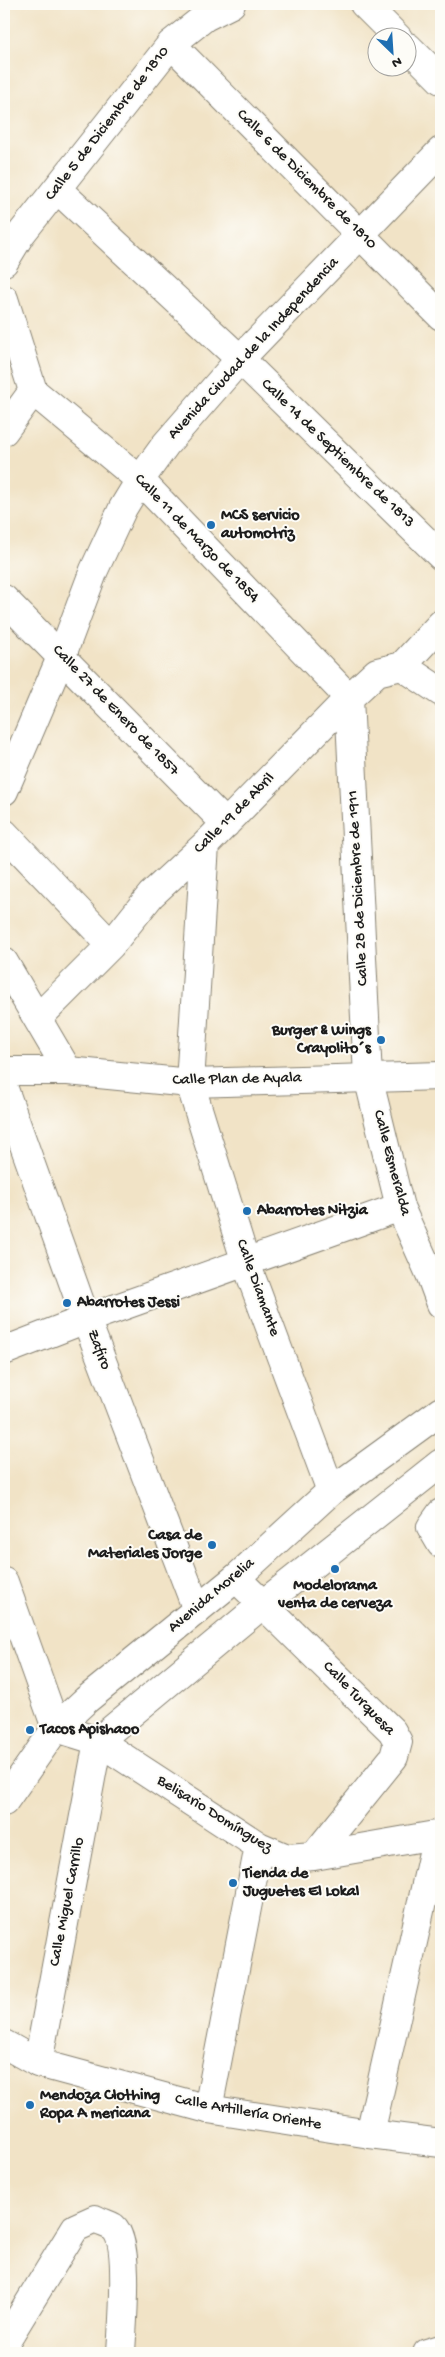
<svg xmlns="http://www.w3.org/2000/svg" width="445" height="2357" font-family="'Gochi Hand',sans-serif">
  <style>
    .lines { fill: none; stroke-linecap: round; stroke-linejoin: round }
    .street-casing { stroke: #868071; stroke-width: 30 }
    .secondary-casing { stroke: #868071; stroke-width: 30 }
    .street { stroke: #fff; stroke-width: 28 }
    .secondary { stroke: #fff; stroke-width: 28 }
    .poi-dot { fill: #1f6fb2; stroke: #fdfcf7; stroke-width: 2 }
    .labels { text-anchor: middle; dominant-baseline: central; stroke-width: 4; stroke-linejoin: round; paint-order: stroke }
    .street-label { font-size: 16px; fill: #1c1c1c; stroke: #fdfcf7 }
    .poi-label { font-size: 16px; font-weight: bold; fill: #1c1c1c; stroke: #fdfcf7; text-anchor: start }
  </style>
  <rect width="100%" height="100%" fill="#fdfcf7"/>
  <filter id="ink" filterUnits="userSpaceOnUse"><feTurbulence type="fractalNoise" baseFrequency=".02" numOctaves="2"/><feDisplacementMap in="SourceGraphic" scale="10" xChannelSelector="R" yChannelSelector="G"/><feConvolveMatrix kernelMatrix="1 2 1 2 8 2 1 2 1" color-interpolation-filters="sRGB"/></filter>
  <filter id="wash" filterUnits="userSpaceOnUse"><feTurbulence type="fractalNoise" baseFrequency=".0096" numOctaves="4" result="noise"/><feDisplacementMap in="SourceGraphic" scale="20" xChannelSelector="R" yChannelSelector="G"/><feGaussianBlur stdDeviation="1.12" result="paint"/><feColorMatrix in="noise" values="0 0 0 0 0 0 0 0 0 0 0 0 0 0 0 0 0 1.4 0 .05"/><feComposite in="paint" operator="in"/></filter>
  <g filter="url(#wash)">
    <rect width="100%" height="100%" fill="#f1e3c6"/>
  </g>
  <g filter="url(#ink)">
    <g class="lines">
      <!-- street casing -->
      <g class="street-casing">
        <path id="street" d="M 364,4 L 398,38
          M 171,44 L 441,316
          M 408,47 L 441,80
          M 57,189 L 240,359 L 441,556
          M 4,262 L 21,234 L 171,44 L 205,17 L 231,4
          M 4,299 L 33,391 L 4,431
          M 33,391 L 140,480 L 349,698 L 368,1077 L 400,1207 L 430,1274 L 441,1304
          M 4,599 L 226,824
          M 402,666 L 441,692
          M 4,833 L 111,945
          M 205,845 L 190,1083 L 246,1263 L 331,1491
          M 38,1018 L 111,945 L 151,895 L 205,845 L 349,698 L 377,672 L 402,666 L 441,624
          M 4,1089 L 86,1319 L 197,1610
          M 4,1351 L 86,1319 L 400,1207
          M 441,1513 L 431,1527 L 441,1544
          M 236,1578 L 392,1731 L 398,1742 L 394,1757 L 314,1856
          M 4,1582 L 56,1728 L 98,1741 L 259,1846 L 287,1858 L 314,1856 L 441,1834
          M 38,2063 L 98,1741 L 263,1604 L 441,1463
          M 208,2109 L 259,1846
          M 370,2134 L 437,1835
          M 4,2344 L 75,2228 L 95,2219 C 100,2222 108,2224 113,2227 C 131,2242 122,2329 121,2353
          M 427,2353 L 441,2349"/>
      </g>
      <!-- secondary casing -->
      <g class="secondary-casing">
        <path id="secondary" d="M 4,791 L 62,655 L 94,570 L 123,508 L 140,480 L 166,444 L 240,359 L 441,151
          M 4,962 L 68,1071
          M 4,1071 L 68,1071 L 190,1083 L 441,1076
          M 4,1802 L 56,1728 L 86,1700 L 236,1578 L 331,1491 L 441,1411
          M 4,2044 L 38,2063 L 208,2109 L 370,2134 L 441,2143"/>
      </g>
      <!-- street -->
      <use href="#street" class="street"/>
      <!-- secondary -->
      <use href="#secondary" class="secondary"/>
    </g>
  </g>
  <!-- markers -->
  <g class="poi-dot">
    <circle cx="211" cy="525" r="5"/>
    <circle cx="381" cy="1040" r="5"/>
    <circle cx="247" cy="1211" r="5"/>
    <circle cx="67" cy="1303" r="5"/>
    <circle cx="212" cy="1545" r="5"/>
    <circle cx="335" cy="1569" r="5"/>
    <circle cx="30" cy="1730" r="5"/>
    <circle cx="233" cy="1883" r="5"/>
    <circle cx="30" cy="2105" r="5"/>
  </g>
  <g class="labels">
    <!-- street labels -->
    <g class="street-label">
      <text transform="translate(108 124) rotate(-52)">Calle 5 de Diciembre de 1810</text>
      <text transform="translate(306 180) rotate(45)">Calle 6 de Diciembre de 1810</text>
      <text transform="translate(254 349) rotate(-47)">Avenida Ciudad de la Independencia</text>
      <text transform="translate(337 454) rotate(44)">Calle 14 de Septiembre de 1813</text>
      <text transform="translate(196 539) rotate(46)">Calle 11 de Marzo de 1854</text>
      <text transform="translate(115 711) rotate(46)">Calle 27 de Enero de 1857</text>
      <text transform="translate(235 814) rotate(-45)">Calle 19 de Abril</text>
      <text transform="translate(359 888) rotate(-93)">Calle 28 de Diciembre de 1911</text>
      <text transform="translate(237 1080) rotate(-1)">Calle Plan de Ayala</text>
      <text transform="translate(391 1163) rotate(75)">Calle Esmeralda</text>
      <text transform="translate(257 1288) rotate(70)">Calle Diamante</text>
      <text transform="translate(98 1350) rotate(69)">Zafiro</text>
      <text transform="translate(212 1596) rotate(-40)">Avenida Morelia</text>
      <text transform="translate(358 1699) rotate(46)">Calle Turquesa</text>
      <text transform="translate(214 1815) rotate(32)">Belisario Domínguez</text>
      <text transform="translate(68 1902) rotate(-79)">Calle Miguel Carrillo</text>
      <text transform="translate(248 2113) rotate(10)">Calle Artillería Oriente</text>
    </g>
    <!-- poi labels -->
    <g class="poi-label">
      <text x="221" y="516">MCS servicio<tspan x="221" dy="18">automotriz</tspan></text>
      <text x="371" y="1031" text-anchor="end">Burger &amp; Wings<tspan x="371" dy="18">Crayolito´s</tspan></text>
      <text x="257" y="1211">Abarrotes Nitzia</text>
      <text x="77" y="1303">Abarrotes Jessi</text>
      <text x="202" y="1536" text-anchor="end">Casa de<tspan x="202" dy="18">Materiales Jorge</tspan></text>
      <text x="335" y="1586" text-anchor="middle">Modelorama<tspan x="335" dy="18">venta de cerveza</tspan></text>
      <text x="40" y="1730">Tacos Apishaoo</text>
      <text x="243" y="1874">Tienda de<tspan x="243" dy="18">Juguetes El Lokal</tspan></text>
      <text x="40" y="2096">Mendoza Clothing<tspan x="40" dy="18">Ropa A mericana</tspan></text>
    </g>
  </g>
  <!-- margin -->
  <rect width="445" height="2357" fill="none" stroke="#fdfcf7" stroke-width="20"/>
  <!-- north arrow -->
  <g transform="translate(392 52) rotate(155)"><circle r="24" fill="#fdfcf7" stroke="#a3a29f"/>
  <path d="M0-4L9 19L0 12L-9 19Z" fill="#1f6fb2"/>
  <text y="-8" font-size="14" font-weight="bold" text-anchor="middle" fill="#1c1c1c">N</text>
  </g>
</svg>
